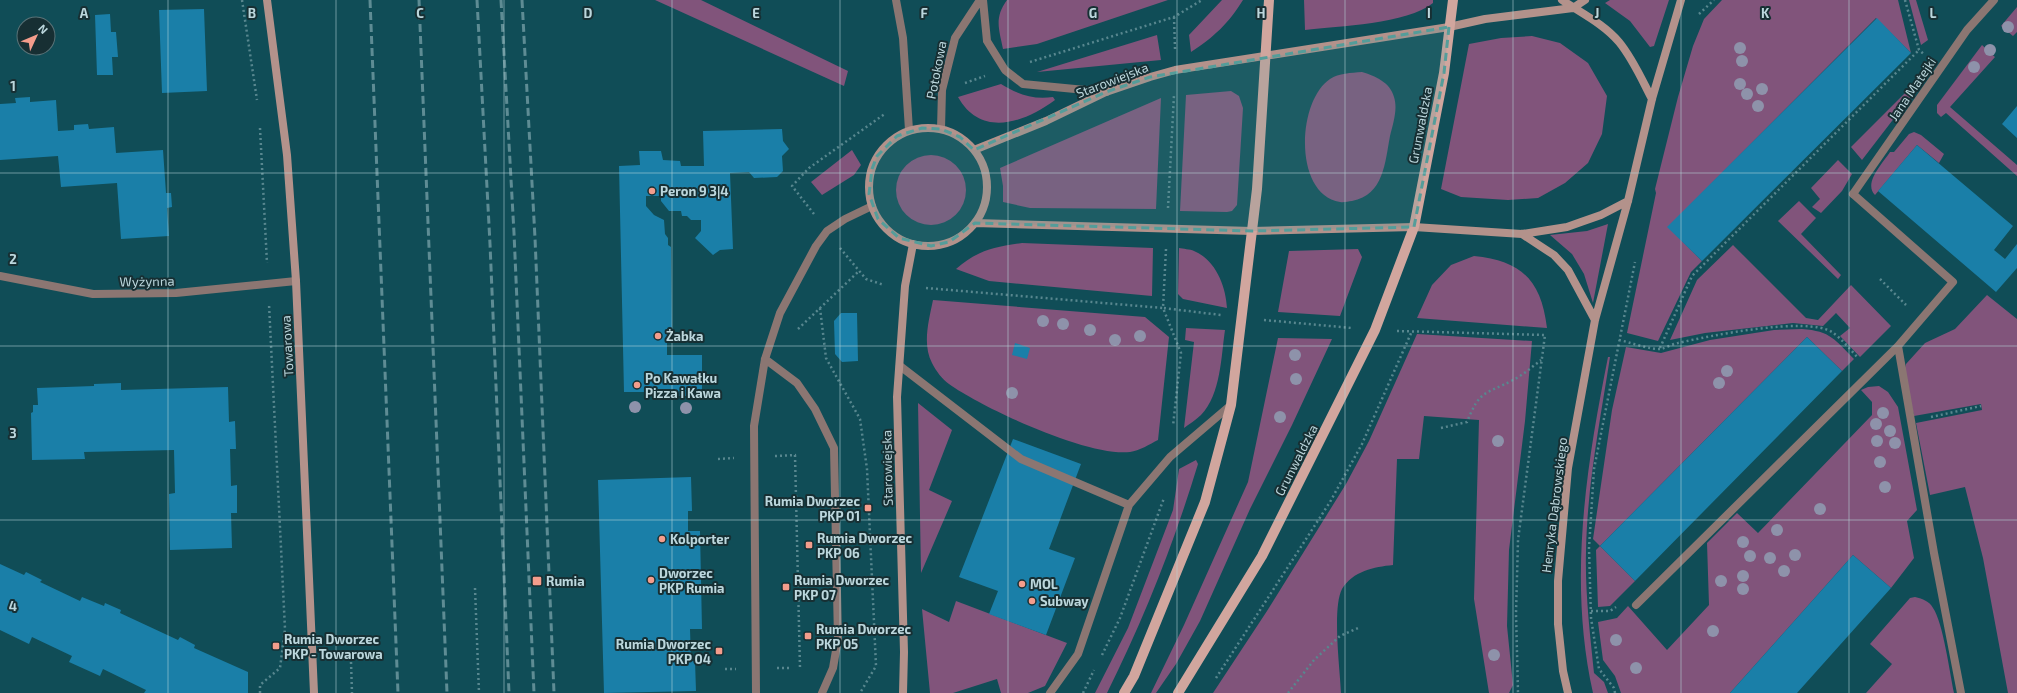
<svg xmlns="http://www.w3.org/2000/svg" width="2017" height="693" font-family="'Exo 2',sans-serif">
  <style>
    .green { fill: #81547b }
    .building { fill: #1a7fa8 }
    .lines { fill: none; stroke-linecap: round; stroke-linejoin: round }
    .path { stroke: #58878f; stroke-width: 2.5; stroke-dasharray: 2 3; stroke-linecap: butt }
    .lane { stroke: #8b7672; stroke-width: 8 }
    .street { stroke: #8b7672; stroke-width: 8 }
    .secondary { stroke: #b3928b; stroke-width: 8 }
    .primary { stroke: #d1a69e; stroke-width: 10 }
    .rail { stroke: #5e8c94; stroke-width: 3; stroke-dasharray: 8 4; stroke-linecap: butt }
    .tree { fill: #8e92aa }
    .marked { fill: #549d9a; fill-opacity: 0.2; stroke: #549d9a; stroke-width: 3; stroke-dasharray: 8 5; stroke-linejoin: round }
    .grid { fill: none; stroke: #bcd7dd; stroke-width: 1; stroke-opacity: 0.55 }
    .poi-dot { fill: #f49d8c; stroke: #172f33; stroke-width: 1.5 }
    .labels { text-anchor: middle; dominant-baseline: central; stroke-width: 4; stroke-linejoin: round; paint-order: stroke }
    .street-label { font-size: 13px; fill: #bcd7dd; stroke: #172f33 }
    .poi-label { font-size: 13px; font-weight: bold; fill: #bcd7dd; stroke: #172f33; text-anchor: start }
    .grid-label { font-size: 13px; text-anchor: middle; font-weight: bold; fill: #bcd7dd; stroke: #172f33; stroke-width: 4; stroke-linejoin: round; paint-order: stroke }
  </style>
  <rect width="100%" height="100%" fill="#104d57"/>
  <!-- green -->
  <path class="green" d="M 655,0 L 701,0 L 848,71 L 844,86 Z
    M 1007,0 L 1168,0 L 1037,44 L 1003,49 C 999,29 994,18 1007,0 Z
    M 1222,0 L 1243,0 C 1228,24 1214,37 1191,52 L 1189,35 Z
    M 1304,0 L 1433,0 L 1433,3 C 1407,24 1339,26 1305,30 Z
    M 1610,0 L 1669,0 L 1654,46 L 1650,47 L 1630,21 L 1605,3 Z
    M 1722,0 L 1898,0 L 1911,53 L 1876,18 L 1668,227 L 1702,261 L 1691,272 L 1658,341 L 1627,333 L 1656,193 L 1655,189 L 1678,97 L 1693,46 L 1704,19 Z
    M 1909,0 L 1916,0 L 1928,40 L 1921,45 Z
    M 2017,7 L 2017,32 L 2013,36 L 2001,26 Z
    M 1157,35 L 1161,60 L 1037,72 Z
    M 1532,36 L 1560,43 L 1588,63 L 1607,96 L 1602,134 L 1588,163 L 1565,183 L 1538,198 L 1508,200 L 1461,197 L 1441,189 L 1469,44 L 1501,38 Z
    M 1982,45 L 1995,57 L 1950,107 L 2017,165 L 2017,176 L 1946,113 L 1941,117 L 1937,113 L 1937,105 Z
    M 1362,72 C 1375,76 1390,82 1394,97 C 1398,109 1393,124 1390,136 C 1385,162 1384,195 1352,201 C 1348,201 1344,203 1340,202 C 1293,194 1297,101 1330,79 C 1339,73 1351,73 1362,72 Z
    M 1916,82 L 1915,91 L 1862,160 L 1851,147 Z
    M 1001,84 C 1017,94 1033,100 1053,97 L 1055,100 C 1024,123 981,138 958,97 Z
    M 1231,91 L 1239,96 L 1243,108 L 1237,205 L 1232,211 L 1227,212 L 1180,211 L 1186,95 Z
    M 1161,98 L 1156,209 L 1030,208 L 1003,202 L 1003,186 L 1000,168 Z
    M 1914,132 L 1921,135 L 1944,154 L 1939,163 L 1917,145 L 1875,195 C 1863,183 1883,163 1890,152 L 1894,152 L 1909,134 Z
    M 852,150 L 861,165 L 854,175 L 822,195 L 811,182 Z
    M896 190a35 35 0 1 1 70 0a35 35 0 1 1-70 0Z
    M 1838,160 L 1852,174 L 1842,191 L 1821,213 L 1812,207 L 1820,199 L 1811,188 Z
    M 1799,201 L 1816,218 L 1801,234 L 1841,275 L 1838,279 L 1778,221 Z
    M 1608,224 L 1593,303 L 1584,274 L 1572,254 L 1550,235 L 1587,231 Z
    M 1022,243 L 1153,248 L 1152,296 L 989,281 L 956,269 C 978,250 994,247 1022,243 Z
    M 1733,245 L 1806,318 L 1818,320 L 1851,285 L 1891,326 L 1860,357 L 1840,336 L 1850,328 L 1836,313 L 1823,326 L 1793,323 L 1705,333 L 1670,340 L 1697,280 Z
    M 1179,248 C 1183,249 1190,249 1194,251 C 1216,260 1226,287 1227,308 L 1183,299 L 1178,294 Z
    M 1358,249 L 1362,257 L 1340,316 L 1278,312 L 1289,251 Z
    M 1474,256 C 1522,261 1541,280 1547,328 L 1417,318 L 1432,285 L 1451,265 Z
    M 1987,295 L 2017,319 L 2017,693 L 2008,693 L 1983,558 L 1965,487 L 1930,495 L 1916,423 L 1982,410 L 1981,404 L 1914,416 L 1904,372 L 1906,364 L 1925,343 L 1955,329 Z
    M 933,300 L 1145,317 L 1169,337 L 1158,440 C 1150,444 1139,451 1130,452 C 1089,457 984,409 949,384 C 942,379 936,371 932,363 C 922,344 929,320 933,300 Z
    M 1186,328 L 1225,330 C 1221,357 1221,394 1201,415 C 1196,420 1189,424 1184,428 L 1194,342 L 1185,340 Z
    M 1802,329 C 1831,331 1835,340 1854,359 L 1842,371 L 1807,337 L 1600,546 L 1635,581 L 1610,606 L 1598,607 L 1596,550 L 1600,546 L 1593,539 L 1612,410 L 1626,347 L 1661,353 L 1710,340 L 1774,330 Z
    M 1417,334 L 1532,341 L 1525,421 L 1509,550 L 1507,626 L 1513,685 L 1509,693 L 1489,693 L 1474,599 L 1479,420 L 1424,416 L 1419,459 L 1397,459 L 1393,565 C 1374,567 1353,571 1342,589 C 1332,608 1340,669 1341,693 L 1213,693 L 1267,611 L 1346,484 L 1369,441 Z
    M 1278,338 L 1332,339 L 1292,425 L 1250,509 L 1200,621 L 1176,664 L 1156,693 L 1151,693 L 1184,625 L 1248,482 Z
    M 1608,357 L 1610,357 C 1600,422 1587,486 1586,552 C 1585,593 1590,633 1594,673 L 1604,682 L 1608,693 L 1593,693 C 1568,581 1586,467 1608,357 Z
    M 1879,386 L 1888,392 L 1898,407 L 1917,510 L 1907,521 L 1914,558 L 1891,588 L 1853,555 L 1730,693 L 1621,693 L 1615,676 L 1603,660 L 1598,622 L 1617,618 L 1628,606 L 1667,650 L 1709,605 L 1707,543 L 1737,513 L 1758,533 L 1872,415 L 1872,402 L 1861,390 L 1868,387 Z
    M 918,403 L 952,430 L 929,490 L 952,501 L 921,573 Z
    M 1196,460 L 1198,464 C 1174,543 1144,619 1107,693 L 1095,693 L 1128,628 L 1173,510 L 1179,469 Z
    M 1915,597 C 1923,599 1929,601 1933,608 C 1943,622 1950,674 1954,693 L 1866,693 L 1892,664 L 1870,644 L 1910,598 Z
    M 956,601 L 1067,643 L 1045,686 L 1028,693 L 1001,693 L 997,679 L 953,693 L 930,693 L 922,609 L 949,622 Z"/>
  <!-- building -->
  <path class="building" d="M 204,9 L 207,91 L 162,93 L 159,10 Z
    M 110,14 L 111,32 L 116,32 L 118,57 L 112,57 L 113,75 L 97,75 L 95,15 Z
    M 1877,18 L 1911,53 L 1702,261 L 1667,227 Z
    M 30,97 L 30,102 L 56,100 L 58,131 L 74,130 L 74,125 L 88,124 L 89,129 L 114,127 L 116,153 L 163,150 L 166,193 L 171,193 L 172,207 L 167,208 L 169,236 L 121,239 L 117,183 L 61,187 L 58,156 L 0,160 L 0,104 L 16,103 L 15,98 Z
    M 2017,106 L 2017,138 L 2002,124 Z
    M 782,129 L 783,141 L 789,149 L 782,156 L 783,171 L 777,177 L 754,178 L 749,172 L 730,173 L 733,249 L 720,250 L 713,255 L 695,238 L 701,231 L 701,220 L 691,220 L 687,216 L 682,216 L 681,211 L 669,211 L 661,201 L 661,196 L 646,196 L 646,206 L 654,215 L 664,220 L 665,234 L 668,238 L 668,245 L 671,247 L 672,329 L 669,331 L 670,338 L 667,342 L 667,355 L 702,355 L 702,396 L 656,396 L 652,392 L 624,392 L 619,166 L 640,165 L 639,151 L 661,151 L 663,160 L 680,161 L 681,166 L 704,166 L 703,131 Z
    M 1917,145 L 2013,226 L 1994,250 L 2005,259 L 2017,244 L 2017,268 L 1996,292 L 1878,191 Z
    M 841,313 L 857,313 L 858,361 L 842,362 L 835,354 L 834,321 Z
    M 1807,337 L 1842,371 L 1635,581 L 1600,546 Z
    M 1015,343 L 1030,348 L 1027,359 L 1012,355 Z
    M 121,383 L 121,390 L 228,387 L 229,422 L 235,421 L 236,449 L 230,449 L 231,486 L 237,485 L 237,513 L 231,513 L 232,548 L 170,550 L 169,494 L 175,493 L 174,450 L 84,452 L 85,459 L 32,460 L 31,413 L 33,412 L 33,405 L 38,405 L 37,388 L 94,386 L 94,384 Z
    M 1013,439 L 1081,464 L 1049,549 L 1075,558 L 1046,635 L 989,614 L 998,591 L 959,577 Z
    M 691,477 L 692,511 L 688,511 L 688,531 L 700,531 L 702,629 L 690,629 L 691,661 L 695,661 L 696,691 L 604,693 L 598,480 Z
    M 1853,555 L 1891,588 L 1797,693 L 1730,693 Z
    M 0,564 L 24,575 L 26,572 L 42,580 L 40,582 L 80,601 L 82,597 L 104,606 L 105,603 L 121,610 L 120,613 L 178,640 L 180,637 L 195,645 L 194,648 L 248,672 L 248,693 L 144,693 L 146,690 L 103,669 L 100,676 L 69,662 L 72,656 L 32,637 L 29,644 L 0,630 Z"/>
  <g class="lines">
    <!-- path -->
    <path class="path" d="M 242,0 L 257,100
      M 1905,0 L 1919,50 L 1925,55
      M 1699,14 L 1714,0
      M 1174,17 L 1175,49
      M 1030,62 L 1174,17 L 1202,0
      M 965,83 L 985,76
      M 260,128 L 267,263
      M 1168,208 L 1174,95
      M 814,214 L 792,186 L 809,168 L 886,113
      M 840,248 L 866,279 L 884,285
      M 1166,249 L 1163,308 L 1221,315
      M 1880,279 L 1906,305
      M 926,288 L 1163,308 L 1181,353 L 1173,426
      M 820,308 L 826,358 L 860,419 L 867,469 L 876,666 L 860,693
      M 1264,320 L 1352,328
      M 798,329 L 858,272
      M 1397,331 L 1545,335 L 1518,540 L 1516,614 L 1518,693
      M 1619,340 C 1629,342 1651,350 1661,349 C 1666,348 1672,344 1678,343 C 1709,336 1806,316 1832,332 C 1841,338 1850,349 1858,358
      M 1660,348 L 1692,276 L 1919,50
      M 1931,417 L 1981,406
      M 1441,428 L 1467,422 C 1480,389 1485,395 1513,380 C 1523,375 1532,367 1541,360
      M 775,456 L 795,455 L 800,668
      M 718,459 L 734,458
      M 475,588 L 479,693
      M 1591,611 L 1610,611 L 1616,607
      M 687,648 L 710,647
      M 1102,655 L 1120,618 L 1164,498
      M 351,662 L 352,693
      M 777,668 L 790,668
      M 725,669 L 736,669
      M 1216,678 L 1330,502 L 1362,444 L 1412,331
      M 260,693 L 260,685 L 280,668 L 285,629 L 269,304
      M 1083,693 L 1094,670
      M 1288,693 L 1314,660 L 1340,636 L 1358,628
      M 1615,693 L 1614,688 L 1599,669 L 1591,618 L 1589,548 L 1594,469 L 1635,262"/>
    <!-- lane -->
    <path class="lane" d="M 1853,194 L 1953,282 L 1898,346 L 1934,553 L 1961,693
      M 765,359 L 797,383 L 815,409 L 834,448 L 838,639 L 833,668 L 822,693
      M 900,366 L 1021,459 L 1129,505
      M 1636,605 L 1898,346
      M 756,693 L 754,426 L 765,359 L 780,313 L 816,246 L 827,231 L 845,219 L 872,206
      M 1050,693 L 1078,654 L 1129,505 L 1170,457 L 1231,405"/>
    <!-- street -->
    <path class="street" d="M 896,0 L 903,38 L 909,130
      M 983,0 L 987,41 L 1005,70 L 1023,84 L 1106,92
      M 941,129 L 942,90 L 955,38 L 980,0
      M 1853,194 L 1967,30 L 1994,0
      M 0,276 L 93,294 L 176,293 L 296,281"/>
    <!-- secondary -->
    <path class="secondary" d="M 267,0 L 287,155 L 296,281 L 314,693
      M 1562,0 C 1581,13 1604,24 1619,42 C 1633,59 1642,80 1652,99
      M869 187a59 59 0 1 1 118 0a59 59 0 1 1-118 0Z
      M 974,150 L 1046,121 L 1106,92 L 1150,77 L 1175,70 L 1449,27 L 1485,19 L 1573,8 L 1585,0
      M 975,223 L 1252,231 L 1414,227 L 1522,234 L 1567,227 L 1581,222 L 1601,215 L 1628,201
      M 1522,234 L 1554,255 L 1568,270 L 1595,320
      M 903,693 L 904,652 L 897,397 L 905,286 L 913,244
      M 1568,693 L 1563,671 L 1558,624 L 1558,581 L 1568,468 L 1595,320 L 1628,201 L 1652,99 L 1681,0"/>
    <!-- primary -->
    <path class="primary" d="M 1124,693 L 1134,676 L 1205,502 L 1231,405 L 1257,189 L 1269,0
      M 1178,693 L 1262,556 L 1375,330 L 1414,227 L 1444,73 L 1453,0"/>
    <!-- rail -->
    <path class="rail" d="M 370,0 L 398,693
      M 419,0 L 447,693
      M 477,0 L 490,244 L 509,693
      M 501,0 L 514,233 L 534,693
      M 522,0 L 535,238 L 554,693"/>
  </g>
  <!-- trees -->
  <g class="tree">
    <circle cx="2008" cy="27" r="6"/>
    <circle cx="1740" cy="48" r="6"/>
    <circle cx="1990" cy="50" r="6"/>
    <circle cx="1742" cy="61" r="6"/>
    <circle cx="1974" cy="67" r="6"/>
    <circle cx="1740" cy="84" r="6"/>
    <circle cx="1762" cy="89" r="6"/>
    <circle cx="1747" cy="94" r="6"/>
    <circle cx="1758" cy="106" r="6"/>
    <circle cx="1043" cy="321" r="6"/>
    <circle cx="1063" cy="324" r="6"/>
    <circle cx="1090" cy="330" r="6"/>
    <circle cx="1140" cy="336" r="6"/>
    <circle cx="1115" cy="340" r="6"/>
    <circle cx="1295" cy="355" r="6"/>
    <circle cx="1727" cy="371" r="6"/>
    <circle cx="1296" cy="379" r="6"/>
    <circle cx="1719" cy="383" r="6"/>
    <circle cx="1012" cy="393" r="6"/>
    <circle cx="635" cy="407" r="6"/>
    <circle cx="686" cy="408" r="6"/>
    <circle cx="1883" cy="413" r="6"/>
    <circle cx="1280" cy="417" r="6"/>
    <circle cx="1876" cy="424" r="6"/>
    <circle cx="1890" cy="431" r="6"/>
    <circle cx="1498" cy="441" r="6"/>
    <circle cx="1877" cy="441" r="6"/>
    <circle cx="1895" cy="443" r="6"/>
    <circle cx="1880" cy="462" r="6"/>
    <circle cx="1885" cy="487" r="6"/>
    <circle cx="1820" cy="509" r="6"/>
    <circle cx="1777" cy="530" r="6"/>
    <circle cx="1743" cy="542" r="6"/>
    <circle cx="1795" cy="555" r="6"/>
    <circle cx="1750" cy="556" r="6"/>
    <circle cx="1770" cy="558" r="6"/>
    <circle cx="1784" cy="571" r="6"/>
    <circle cx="1743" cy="576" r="6"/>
    <circle cx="1721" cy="581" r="6"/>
    <circle cx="1743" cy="589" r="6"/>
    <circle cx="1713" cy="631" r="6"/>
    <circle cx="1616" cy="640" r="6"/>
    <circle cx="1494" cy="655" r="6"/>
    <circle cx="1636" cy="668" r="6"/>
  </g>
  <!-- marked area -->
  <path class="marked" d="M 1449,27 L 1444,73 L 1414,227 L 1252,231 L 975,223 L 949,242 L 931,246 L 899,238 L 878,219 L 869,194 L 872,169 L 877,156 L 897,136 L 922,128 L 941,129 L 960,137 L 974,150 L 1106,92 L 1150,77 Z"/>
  <!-- grid -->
  <path class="grid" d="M 168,0 L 168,693M 336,0 L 336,693M 504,0 L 504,693M 672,0 L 672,693M 840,0 L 840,693M 1008,0 L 1008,693M 1177,0 L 1177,693M 1345,0 L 1345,693M 1513,0 L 1513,693M 1681,0 L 1681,693M 1849,0 L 1849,693M 0,173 L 2017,173M 0,346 L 2017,346M 0,520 L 2017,520"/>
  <!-- markers -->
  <g class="poi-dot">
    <circle cx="652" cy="191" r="4"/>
    <circle cx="658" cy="336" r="4"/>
    <circle cx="637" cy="385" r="4"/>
    <rect x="864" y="504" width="8" height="8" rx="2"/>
    <circle cx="662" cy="539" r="4"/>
    <rect x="805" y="541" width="8" height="8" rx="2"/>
    <circle cx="651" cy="580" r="4"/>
    <rect x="532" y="576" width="10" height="10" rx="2"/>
    <circle cx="1022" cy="584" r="4"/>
    <rect x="782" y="583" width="8" height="8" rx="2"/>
    <circle cx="1032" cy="601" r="4"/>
    <rect x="804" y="632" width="8" height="8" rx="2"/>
    <rect x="272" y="642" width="8" height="8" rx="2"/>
    <rect x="715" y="647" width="8" height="8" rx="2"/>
  </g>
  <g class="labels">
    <!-- street labels -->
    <g class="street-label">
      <text transform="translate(936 70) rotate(-79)">Potokowa</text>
      <text transform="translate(1112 80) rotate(-21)">Starowiejska</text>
      <text transform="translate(1912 89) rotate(-56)">Jana Matejki</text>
      <text transform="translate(1420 125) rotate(-79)">Grunwaldzka</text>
      <text transform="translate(147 281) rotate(-1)">Wyżynna</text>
      <text transform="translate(287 346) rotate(-93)">Towarowa</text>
      <text transform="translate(1296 460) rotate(-63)">Grunwaldzka</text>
      <text transform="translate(887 468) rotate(-91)">Starowiejska</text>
      <text transform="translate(1554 505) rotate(-83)">Henryka Dąbrowskiego</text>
    </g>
    <!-- poi labels -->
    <g class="poi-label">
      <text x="660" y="191">Peron 9 3|4</text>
      <text x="666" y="336">Żabka</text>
      <text x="645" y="378">Po Kawałku<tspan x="645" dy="15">Pizza i Kawa</tspan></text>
      <text x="860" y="501" text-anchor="end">Rumia Dworzec<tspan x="860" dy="15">PKP 01</tspan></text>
      <text x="817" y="538">Rumia Dworzec<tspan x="817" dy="15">PKP 06</tspan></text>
      <text x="670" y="539">Kolporter</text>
      <text x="659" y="573">Dworzec<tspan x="659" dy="15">PKP Rumia</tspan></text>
      <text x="794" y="580">Rumia Dworzec<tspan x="794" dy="15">PKP 07</tspan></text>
      <text x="546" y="581">Rumia</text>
      <text x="1030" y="584">MOL</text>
      <text x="1040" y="601">Subway</text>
      <text x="816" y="629">Rumia Dworzec<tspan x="816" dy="15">PKP 05</tspan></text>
      <text x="284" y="639">Rumia Dworzec<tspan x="284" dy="15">PKP - Towarowa</tspan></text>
      <text x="711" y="644" text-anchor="end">Rumia Dworzec<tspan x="711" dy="15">PKP 04</tspan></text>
    </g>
  </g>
  <g class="grid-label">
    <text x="84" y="18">A</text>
    <text x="252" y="18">B</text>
    <text x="420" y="18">C</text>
    <text x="588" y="18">D</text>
    <text x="756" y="18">E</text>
    <text x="924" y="18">F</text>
    <text x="1093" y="18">G</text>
    <text x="1261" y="18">H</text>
    <text x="1429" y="18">I</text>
    <text x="1597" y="18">J</text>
    <text x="1765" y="18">K</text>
    <text x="1933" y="18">L</text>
    <text x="13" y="91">1</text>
    <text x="13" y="264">2</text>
    <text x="13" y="438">3</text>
    <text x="13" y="611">4</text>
  </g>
  <!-- north arrow -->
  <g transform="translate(36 36) rotate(46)"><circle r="19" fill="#172f33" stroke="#597277"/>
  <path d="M0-3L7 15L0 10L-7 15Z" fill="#f49d8c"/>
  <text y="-6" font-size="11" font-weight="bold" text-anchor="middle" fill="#bcd7dd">N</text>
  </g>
</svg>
